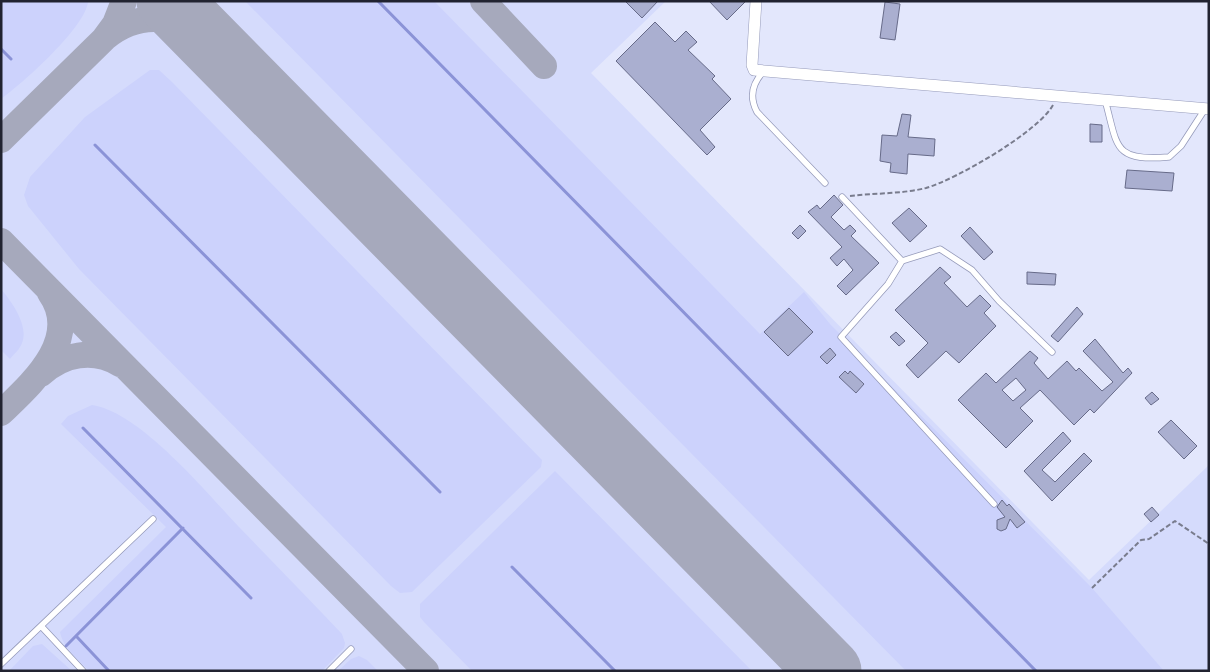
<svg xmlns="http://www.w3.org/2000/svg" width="1210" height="672" font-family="Karla,sans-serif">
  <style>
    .built { fill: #d5dbfc }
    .green { fill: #ccd2fc }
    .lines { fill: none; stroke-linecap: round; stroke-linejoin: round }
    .stream { stroke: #8b93d7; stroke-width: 3 }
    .taxiway { stroke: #a6a9bc; stroke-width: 26 }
    .runway { stroke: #a6a9bc; stroke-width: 65 }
    .building { fill: #aaafd0; stroke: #676b89; fill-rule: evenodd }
    .service-casing { stroke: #959aba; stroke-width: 7 }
    .minor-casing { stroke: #959aba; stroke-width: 12 }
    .path { stroke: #797c8d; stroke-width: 2; stroke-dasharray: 5 2.5; stroke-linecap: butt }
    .service { stroke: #fff; stroke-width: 5.5 }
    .minor { stroke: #fff; stroke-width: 11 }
  </style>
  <rect width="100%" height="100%" fill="#e3e7fc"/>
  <!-- built -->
  <path class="built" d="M 1,1 L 666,1 L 591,73 L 1089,580 L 1209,465 L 1209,671 L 1,671 Z"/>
  <!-- green -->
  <path class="green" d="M 1,1 L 88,1 C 87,26 22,84 1,99 Z
    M 245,1 L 434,1 L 760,334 L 804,292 L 830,324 L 1092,588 L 1164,671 L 906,671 Z
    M 150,70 L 159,70 L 172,82 L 542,460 L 541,467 L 412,592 L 400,593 L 391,586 L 79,269 L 28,206 L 24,195 L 30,177 L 85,117 Z
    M 1,289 C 12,302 29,326 22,343 C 20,349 14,354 10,359 L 1,350 Z
    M 92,405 C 140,412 206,492 239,527 C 274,563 308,598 342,634 L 345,643 L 344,648 L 322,671 L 89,671 C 78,659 63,648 60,632 L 166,527 L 61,424 L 68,416 Z
    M 555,471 L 752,671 L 472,671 L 424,622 L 420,617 L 420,604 Z
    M 42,644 L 72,671 L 9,671 L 33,646 Z
    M 359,656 L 367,660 L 378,671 L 338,671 L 351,659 Z"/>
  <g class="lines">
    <!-- stream -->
    <path class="stream" d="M 378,1 L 1036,671
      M 1,49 L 11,59
      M 95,145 L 440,492
      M 83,428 L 251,598
      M 512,567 L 615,671
      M 77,637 L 109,671
      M 66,646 L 183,528"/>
    <!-- taxiway -->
    <path class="taxiway" d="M 483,1 L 544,66
      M 106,37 C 136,13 170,14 202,35
      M 1,140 L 104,39 L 115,24 L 124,1
      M 1,241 L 426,671
      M 41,374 C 63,354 93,348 120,364
      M 1,413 C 31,384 83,339 50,293"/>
    <!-- runway -->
    <path class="runway" d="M 169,1 L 829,671"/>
  </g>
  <!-- building -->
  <path class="building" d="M 625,1 L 658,1 L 642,18 Z
    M 709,1 L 746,1 L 727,20 Z
    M 885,2 L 900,4 L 895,40 L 880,38 Z
    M 655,22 L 675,42 L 686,31 L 697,42 L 688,50 L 715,76 L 712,79 L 731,99 L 700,130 L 715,147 L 707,155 L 616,61 Z
    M 902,114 L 911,115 L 908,137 L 935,139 L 934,156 L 908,154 L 907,174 L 890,172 L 891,163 L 880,161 L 882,135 L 897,136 Z
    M 1090,124 L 1102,125 L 1102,142 L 1090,142 Z
    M 1127,170 L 1174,173 L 1172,191 L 1125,188 Z
    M 834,195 L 843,205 L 831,217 L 844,230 L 850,225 L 856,231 L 851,236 L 879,263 L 846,295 L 837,286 L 853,270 L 844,259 L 837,266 L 830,258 L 842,247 L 808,212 L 817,205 L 820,209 Z
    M 909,208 L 927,226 L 910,242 L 892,223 Z
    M 800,225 L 806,231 L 798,239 L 792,233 Z
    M 970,227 L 993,252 L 984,260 L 961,236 Z
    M 940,267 L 951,277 L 944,283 L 967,307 L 980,295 L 991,306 L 984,313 L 996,326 L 959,363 L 946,351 L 918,378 L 906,365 L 928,343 L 895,310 Z
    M 1027,272 L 1056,274 L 1055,285 L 1027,284 Z
    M 1077,307 L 1083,314 L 1058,342 L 1051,336 Z
    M 789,308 L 813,332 L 788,356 L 764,332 Z
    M 896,332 L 905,341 L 899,346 L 890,337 Z
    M 1095,339 L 1123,373 L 1128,368 L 1132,373 L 1094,413 L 1090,409 L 1074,425 L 1040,390 L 1020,408 L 1033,421 L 1006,448 L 958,400 L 986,373 L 996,383 L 1030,351 L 1038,358 L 1034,363 L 1048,379 L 1067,361 L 1076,371 L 1079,368 L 1102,391 L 1113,382 L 1083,351 ZM 1016,378 L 1026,390 L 1013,401 L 1002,390 Z
    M 830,348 L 836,355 L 827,364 L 820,357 Z
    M 845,371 L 848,374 L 850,371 L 864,384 L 856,393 L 839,377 Z
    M 1152,392 L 1159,399 L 1151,405 L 1145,398 Z
    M 1171,420 L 1197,446 L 1184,459 L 1158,432 Z
    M 1063,432 L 1071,441 L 1042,470 L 1055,482 L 1084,453 L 1092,461 L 1052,501 L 1024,471 Z
    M 1002,500 L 1007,506 L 1009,504 L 1025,522 L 1017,528 L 1010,519 L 1006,529 L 1001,531 L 997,529 L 997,520 L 1005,517 L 997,507 Z
    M 1152,507 L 1159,515 L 1151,522 L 1144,514 Z"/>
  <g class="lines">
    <!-- service casing -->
    <g class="service-casing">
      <path id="service" d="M 763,72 C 752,84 749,97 757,112 L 825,183
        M 1105,100 C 1118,146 1112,162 1169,157 L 1181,146 L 1205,109
        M 842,197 L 902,261 L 940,249 L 972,270 L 999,301 L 1052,352
        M 902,261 L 888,284 L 841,337 L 994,504
        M 41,626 L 83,671
        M 1,664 L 153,519
        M 329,671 L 351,649"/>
    </g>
    <!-- minor casing -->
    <g class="minor-casing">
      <path id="minor" d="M 756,1 L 752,65 L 754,70 L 1209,109"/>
    </g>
    <!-- path -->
    <path class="path" d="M 850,196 C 874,193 902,194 926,188 C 957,179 1038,132 1053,105
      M 1092,588 L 1141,540 L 1149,539 L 1175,521 L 1209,544"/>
    <!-- service -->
    <use href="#service" class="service"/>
    <!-- minor -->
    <use href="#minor" class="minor"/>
  </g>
  <!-- border -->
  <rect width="1210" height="672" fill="none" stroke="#212330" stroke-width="5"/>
</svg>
